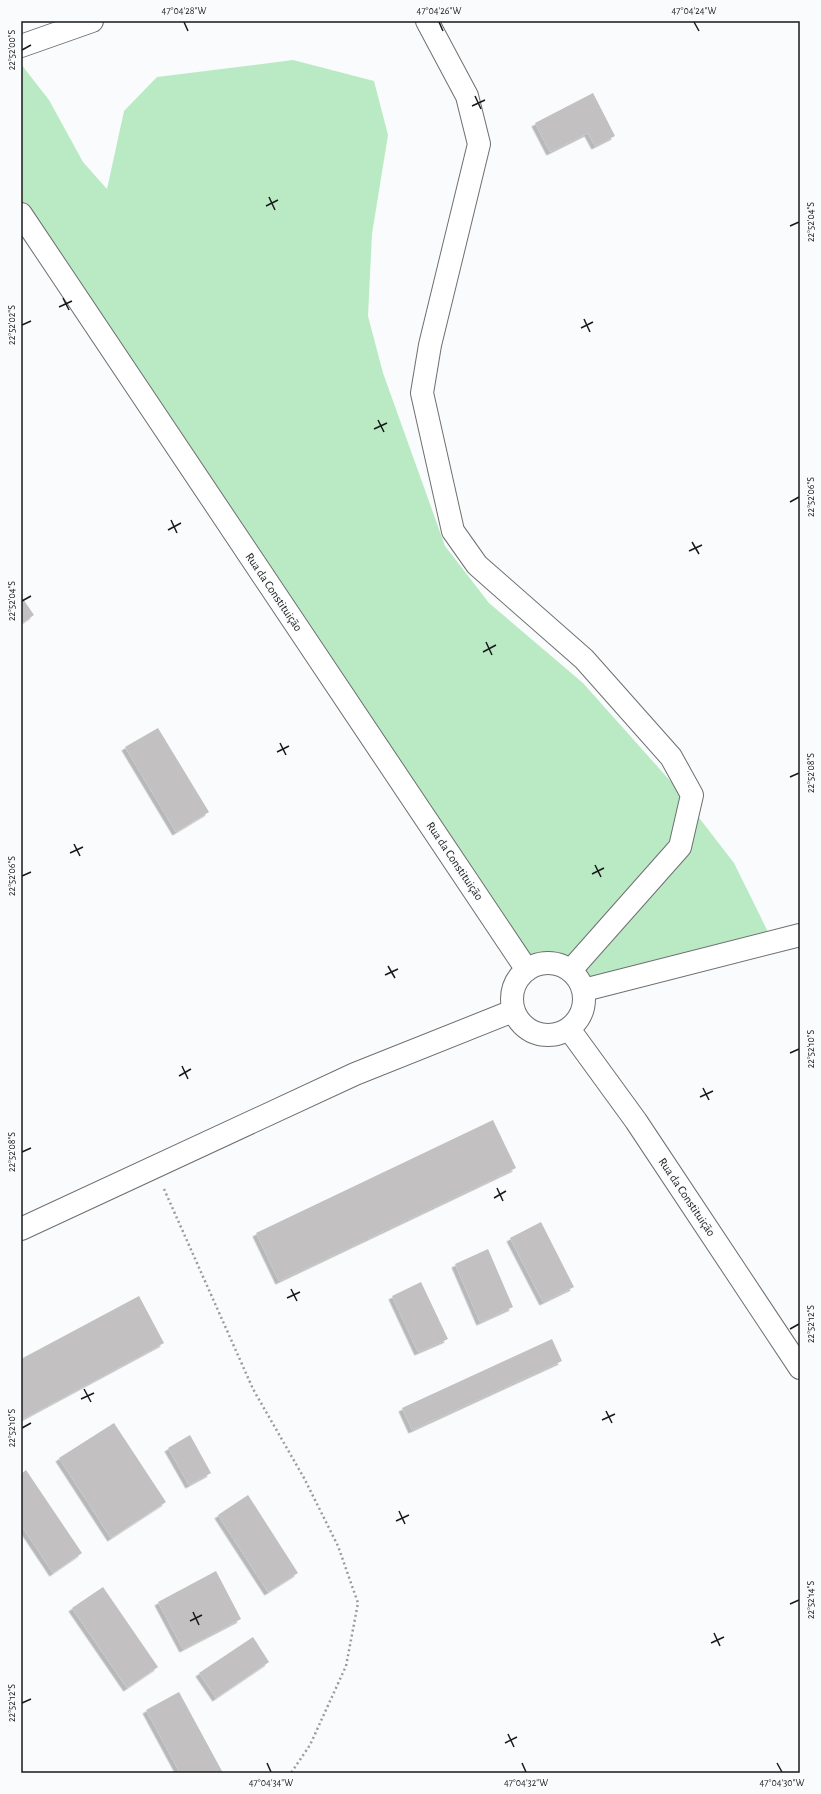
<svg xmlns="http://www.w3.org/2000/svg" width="821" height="1794" font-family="'Alegreya Sans',sans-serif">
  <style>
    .green { fill: #baeac4 }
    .building { fill: #c2c0c0; filter: url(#shadow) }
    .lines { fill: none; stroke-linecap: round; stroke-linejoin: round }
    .street-casing { stroke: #6e6f70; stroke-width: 24 }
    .path { stroke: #9a9b9c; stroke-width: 2.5; stroke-dasharray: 2 3; stroke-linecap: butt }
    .street { stroke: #fff; stroke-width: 22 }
    .ticks { fill: none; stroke: #19191a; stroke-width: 1.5 }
    .labels { text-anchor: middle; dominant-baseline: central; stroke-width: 3; stroke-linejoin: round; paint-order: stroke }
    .street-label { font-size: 12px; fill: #19191a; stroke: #fafbfc }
    .neatline { fill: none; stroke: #19191a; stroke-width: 1.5 }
    .ticks-label { font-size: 10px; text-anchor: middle; fill: #19191a }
  </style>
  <defs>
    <filter id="shadow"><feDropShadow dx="-3.5" dy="3.5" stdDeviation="0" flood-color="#0004"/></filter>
  </defs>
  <rect width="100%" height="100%" fill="#fafbfc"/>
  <!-- green -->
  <path class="green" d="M 293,60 L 374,81 L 388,135 L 372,234 L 368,316 L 383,373 L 445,546 L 489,603 L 583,683 L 673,784 L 734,863 L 769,934 L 585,986 C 573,960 554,952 528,965 L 21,213 L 21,64 L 49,100 L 83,162 L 107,189 L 124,111 L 157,77 Z"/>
  <!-- building -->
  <path class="building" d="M 593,93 L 615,136 L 595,146 L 588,133 L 550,152 L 535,123 Z
    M 21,596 L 34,615 L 21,624 Z
    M 158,728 L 209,812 L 176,832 L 125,747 Z
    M 493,1120 L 516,1168 L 279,1281 L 256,1233 Z
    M 541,1222 L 574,1287 L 543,1302 L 510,1238 Z
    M 488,1249 L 513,1307 L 480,1322 L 455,1264 Z
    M 421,1282 L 448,1339 L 418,1352 L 392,1296 Z
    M 139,1296 L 164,1343 L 21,1420 L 21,1359 Z
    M 552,1339 L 562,1361 L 412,1430 L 402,1408 Z
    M 114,1423 L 166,1502 L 111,1538 L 59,1458 Z
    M 190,1435 L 211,1473 L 189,1485 L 168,1448 Z
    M 26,1470 L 82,1553 L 53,1573 L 21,1525 L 21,1474 Z
    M 248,1495 L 298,1573 L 268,1592 L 218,1515 Z
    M 216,1571 L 241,1619 L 183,1649 L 158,1602 Z
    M 103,1587 L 158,1667 L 127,1688 L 72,1608 Z
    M 253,1637 L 269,1662 L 216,1698 L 199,1673 Z
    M 179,1692 L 223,1773 L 180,1773 L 146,1710 Z"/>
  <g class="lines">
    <!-- street casing -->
    <g class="street-casing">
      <path id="street" d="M 427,21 L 467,96 L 479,144 L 430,345 L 422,393 L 453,531 L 477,565 L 584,659 L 671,757 L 692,795 L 680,847 L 571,970
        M 21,46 L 92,21
        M 21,214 L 527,970
        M512 999a36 36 0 1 1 72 0a36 36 0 1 1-72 0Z
        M 584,990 L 800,935
        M 569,1029 L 636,1121 L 800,1368
        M 21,1229 L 355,1074 L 513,1011"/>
    </g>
    <!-- path -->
    <path class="path" d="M 164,1189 L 253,1389 L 304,1478 L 338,1546 L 358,1603 L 346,1666 L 310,1745 L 291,1773"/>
    <!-- street -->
    <use href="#street" class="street"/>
  </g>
  <!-- ticks -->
  <path class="ticks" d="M 184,22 L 188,31M 439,22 L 443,31M 694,22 L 699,31M 22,50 L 31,45M 475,96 L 481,109M 472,106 L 485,100M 269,197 L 275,210M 266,206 L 278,200M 790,226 L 799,222M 63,298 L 69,310M 59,307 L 72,301M 584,319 L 590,332M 22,325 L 31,321M 581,328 L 593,322M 378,420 L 384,432M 374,429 L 387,423M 790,502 L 799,497M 171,520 L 177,533M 168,530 L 181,523M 692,542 L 699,554M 689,551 L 702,545M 22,601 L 31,596M 486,642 L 492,655M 483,652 L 496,645M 280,743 L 286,755M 277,752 L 289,746M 790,777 L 799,773M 74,844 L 80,856M 70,853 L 83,847M 595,865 L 601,877M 592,874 L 604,868M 22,876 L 31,872M 388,966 L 395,978M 385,975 L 398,969M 790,1053 L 799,1049M 182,1066 L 188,1079M 179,1076 L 191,1069M 703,1088 L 709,1100M 700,1097 L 713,1091M 22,1152 L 31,1148M 497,1188 L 503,1201M 494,1198 L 506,1191M 291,1289 L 297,1301M 287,1298 L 300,1292M 790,1329 L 799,1324M 84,1389 L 91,1402M 81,1399 L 94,1393M 606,1411 L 612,1423M 602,1420 L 615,1414M 22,1428 L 31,1423M 399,1511 L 405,1524M 396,1521 L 409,1515M 790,1604 L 799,1600M 193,1612 L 199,1625M 190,1621 L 202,1615M 714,1633 L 720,1646M 711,1643 L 724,1637M 22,1703 L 31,1699M 508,1734 L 514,1747M 505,1743 L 517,1737M 267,1763 L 271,1772M 522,1763 L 526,1772M 777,1763 L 782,1772"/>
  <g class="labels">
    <!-- street labels -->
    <g class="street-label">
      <text transform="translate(274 592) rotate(56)">Rua da Constituição</text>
      <text transform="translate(455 861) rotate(56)">Rua da Constituição</text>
      <text transform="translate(687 1197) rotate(56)">Rua da Constituição</text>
    </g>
  </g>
  <!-- border -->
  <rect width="821" height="1794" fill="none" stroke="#fafbfc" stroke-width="44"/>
  <rect x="22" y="22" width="777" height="1750" class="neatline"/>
  <g class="ticks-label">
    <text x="184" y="14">47°04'28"W</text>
    <text x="439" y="14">47°04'26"W</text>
    <text x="694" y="14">47°04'24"W</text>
    <text transform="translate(11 50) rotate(-90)" y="4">22°52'00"S</text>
    <text transform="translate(810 222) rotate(-90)" y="4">22°52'04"S</text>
    <text transform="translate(11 325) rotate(-90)" y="4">22°52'02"S</text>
    <text transform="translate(810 497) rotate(-90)" y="4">22°52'06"S</text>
    <text transform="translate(11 601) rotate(-90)" y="4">22°52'04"S</text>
    <text transform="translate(810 773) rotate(-90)" y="4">22°52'08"S</text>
    <text transform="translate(11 876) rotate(-90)" y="4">22°52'06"S</text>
    <text transform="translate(810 1049) rotate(-90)" y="4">22°52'10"S</text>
    <text transform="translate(11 1152) rotate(-90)" y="4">22°52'08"S</text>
    <text transform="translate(810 1324) rotate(-90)" y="4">22°52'12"S</text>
    <text transform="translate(11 1428) rotate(-90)" y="4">22°52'10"S</text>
    <text transform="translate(810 1600) rotate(-90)" y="4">22°52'14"S</text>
    <text transform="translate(11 1703) rotate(-90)" y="4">22°52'12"S</text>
    <text x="271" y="1786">47°04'34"W</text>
    <text x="526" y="1786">47°04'32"W</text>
    <text x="782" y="1786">47°04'30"W</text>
  </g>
</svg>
